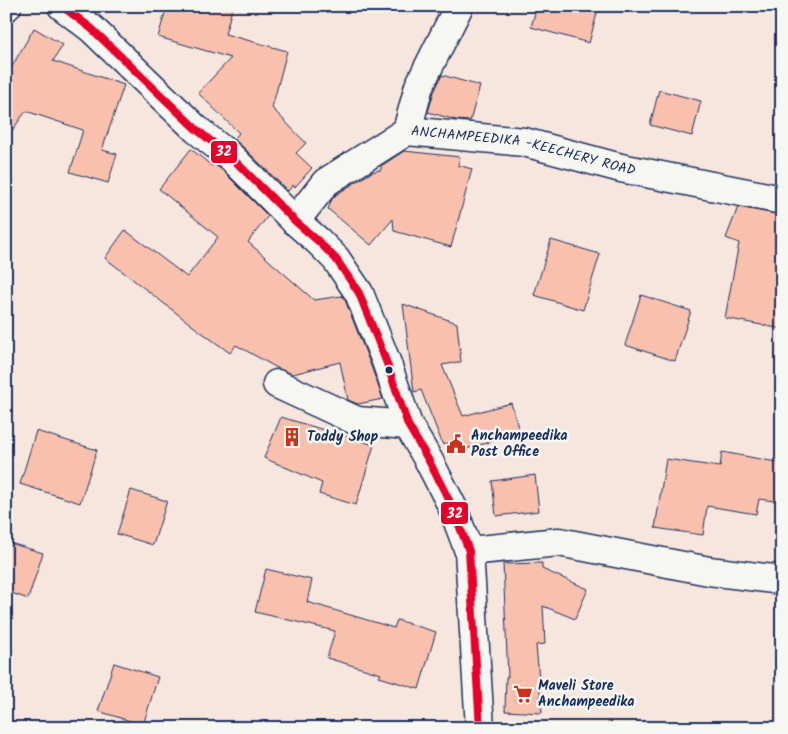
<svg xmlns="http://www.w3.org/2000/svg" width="788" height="734" font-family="Kalam,sans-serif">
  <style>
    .building { fill: #f9c0ae; stroke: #1b2f5e }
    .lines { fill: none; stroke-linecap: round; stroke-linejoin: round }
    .minor-casing { stroke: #1b2f5e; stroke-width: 31 }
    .major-casing { stroke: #1b2f5e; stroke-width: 31 }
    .minor { stroke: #f6f6f2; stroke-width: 28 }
    .major { stroke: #f6f6f2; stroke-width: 28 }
    .bus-1-casing { stroke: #f6f6f2; stroke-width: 11 }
    .bus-1 { stroke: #e4002b; stroke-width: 8 }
    .bus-dot { fill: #1b2f5e; stroke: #f6f6f2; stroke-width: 2 }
    .labels { text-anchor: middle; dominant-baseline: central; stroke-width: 5; stroke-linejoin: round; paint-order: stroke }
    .street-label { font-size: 14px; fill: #1b2f5e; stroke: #f6f6f2 }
    .poi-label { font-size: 14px; font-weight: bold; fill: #1b2f5e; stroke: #f6f6f2; text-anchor: start }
    .line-badge { stroke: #f6f6f2; stroke-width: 2 }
    .badge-label { font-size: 14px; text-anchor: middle; font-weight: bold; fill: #fff }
  </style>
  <rect width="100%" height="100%" fill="#f7e6de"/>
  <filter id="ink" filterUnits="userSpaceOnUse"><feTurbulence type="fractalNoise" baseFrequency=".02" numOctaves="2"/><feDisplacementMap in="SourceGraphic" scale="10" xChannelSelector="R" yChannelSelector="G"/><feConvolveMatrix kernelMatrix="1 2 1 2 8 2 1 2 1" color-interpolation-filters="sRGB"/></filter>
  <g filter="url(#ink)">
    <!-- building -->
    <path class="building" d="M 167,6 L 233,6 L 225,34 L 287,51 L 272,108 L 306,143 L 296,153 L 312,168 L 295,187 L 293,185 L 288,191 L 243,147 L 234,139 L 239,133 L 198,93 L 231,58 L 158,37 Z
      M 537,6 L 599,6 L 589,43 L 531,27 Z
      M 34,28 L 63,45 L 53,61 L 124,85 L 102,150 L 117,154 L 108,183 L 70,172 L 83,130 L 26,111 L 6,139 L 6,77 Z
      M 442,75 L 480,86 L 470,121 L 456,120 L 428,112 L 434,92 Z
      M 659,90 L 701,101 L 692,136 L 650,125 Z
      M 191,149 L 212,166 L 214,164 L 222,170 L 268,216 L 248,242 L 314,300 L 342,296 L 345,300 L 371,366 L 383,399 L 358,404 L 348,400 L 340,362 L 293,374 L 279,369 L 236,345 L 230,353 L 197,329 L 105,258 L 125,230 L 187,277 L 218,237 L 159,189 Z
      M 404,151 L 460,157 L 458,165 L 472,169 L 451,247 L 394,231 L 393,219 L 371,245 L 328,209 L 332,199 L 337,194 L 372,172 L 381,170 L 381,166 Z
      M 738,207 L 782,215 L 782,329 L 725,318 L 739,243 L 726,238 Z
      M 551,240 L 600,254 L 583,310 L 534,295 Z
      M 641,295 L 691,311 L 675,361 L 625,345 Z
      M 403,304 L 457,323 L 461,362 L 442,365 L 463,416 L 511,403 L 520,434 L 458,451 L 456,440 L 443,445 L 421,390 L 414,392 Z
      M 281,417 L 374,445 L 356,505 L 319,494 L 322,483 L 264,458 Z
      M 36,431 L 97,450 L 80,503 L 20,484 Z
      M 722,452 L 782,463 L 782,502 L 759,499 L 756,514 L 707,506 L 703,535 L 655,528 L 666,459 L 720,467 Z
      M 535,475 L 539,511 L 496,516 L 492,481 Z
      M 131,490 L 167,501 L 153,545 L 117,534 Z
      M 10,543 L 43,553 L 28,599 L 6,591 L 6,555 Z
      M 542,563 L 542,569 L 588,589 L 575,619 L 543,606 L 545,644 L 536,645 L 542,713 L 505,711 L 506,677 L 508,677 L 503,564 Z
      M 266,569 L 312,580 L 307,602 L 394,628 L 397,620 L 436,632 L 419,689 L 379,677 L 381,674 L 327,658 L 335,631 L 255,612 Z
      M 114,663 L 158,677 L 143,725 L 98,711 Z"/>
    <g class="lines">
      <!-- minor casing -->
      <g class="minor-casing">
        <g id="minor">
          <path d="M 6,7 L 7,6"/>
          <path d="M 407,131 L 419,86 L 459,6"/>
          <path id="s1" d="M 295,221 L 326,182 L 407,131 L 524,142 L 621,168 L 782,200"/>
          <path d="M 277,384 L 357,421 L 408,425"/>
          <path d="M 469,551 L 559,542 L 709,571 L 782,580"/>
        </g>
      </g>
      <!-- major casing -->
      <g class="major-casing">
        <path id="major" d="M 62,6 L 92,29 L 196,129 L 232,158 L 295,221 L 318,241 L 336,259 L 359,293 L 386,361 L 408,425 L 429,461 L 452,506 L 469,551 L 480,728"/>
      </g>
      <!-- minor -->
      <use href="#minor" class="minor"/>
      <!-- major -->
      <use href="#major" class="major"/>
      <!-- bus-1 casing -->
      <g class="bus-1-casing">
        <path id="bus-1" d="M 62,6 L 92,29 L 196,129 L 232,158 L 295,221 L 318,241 L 336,259 L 359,293 L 386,361 L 408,425 L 429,461 L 452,506 L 469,551 L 480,728"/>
      </g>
      <!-- bus-1 -->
      <use href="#bus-1" class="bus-1"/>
    </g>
  </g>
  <!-- icons -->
  <defs>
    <g id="building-bare" transform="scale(1.5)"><path d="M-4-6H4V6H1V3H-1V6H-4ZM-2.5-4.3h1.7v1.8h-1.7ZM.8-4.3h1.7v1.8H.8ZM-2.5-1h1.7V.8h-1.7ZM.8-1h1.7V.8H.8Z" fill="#c8321e" stroke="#f6f6f2" stroke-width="2.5" paint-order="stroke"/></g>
    <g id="civic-bare" transform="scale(1.5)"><path d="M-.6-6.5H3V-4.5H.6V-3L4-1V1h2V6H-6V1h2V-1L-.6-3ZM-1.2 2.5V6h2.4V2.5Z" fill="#c8321e" stroke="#f6f6f2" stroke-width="2.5" paint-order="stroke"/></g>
    <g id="supermarket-bare" transform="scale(1.5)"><path d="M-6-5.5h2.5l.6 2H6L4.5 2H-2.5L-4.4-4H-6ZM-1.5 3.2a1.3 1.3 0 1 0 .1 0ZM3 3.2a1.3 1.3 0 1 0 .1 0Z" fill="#c8321e" stroke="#f6f6f2" stroke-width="2.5" paint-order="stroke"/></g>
  </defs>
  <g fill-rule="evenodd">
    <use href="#building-bare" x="292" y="437"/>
    <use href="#civic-bare" x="456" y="444"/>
    <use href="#supermarket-bare" x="523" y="694"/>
  </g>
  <!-- markers -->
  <circle class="bus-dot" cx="389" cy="370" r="4.5"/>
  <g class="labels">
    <!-- street labels -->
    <g class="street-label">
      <text stroke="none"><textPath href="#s1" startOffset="264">ANCHAMPEEDIKA -KEECHERY ROAD</textPath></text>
    </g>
    <!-- poi labels -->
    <g class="poi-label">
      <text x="471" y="436">Anchampeedika<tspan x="471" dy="16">Post Office</tspan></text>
      <text x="307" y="437">Toddy Shop</text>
      <text x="538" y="686">Maveli Store<tspan x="538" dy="16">Anchampeedika</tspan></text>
    </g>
  </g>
  <g class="line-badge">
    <rect x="210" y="140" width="28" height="24" rx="5" fill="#e4002b"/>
    <rect x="440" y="501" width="29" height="24" rx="5" fill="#e4002b"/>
  </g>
  <g class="badge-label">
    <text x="224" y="156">32</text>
    <text x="455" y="518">32</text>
  </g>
  <!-- margin -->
  <rect width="788" height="734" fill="none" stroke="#f6f6f2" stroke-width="25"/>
  <rect x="12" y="12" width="763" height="709" fill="none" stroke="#1b2f5e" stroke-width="2" filter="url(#ink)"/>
</svg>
